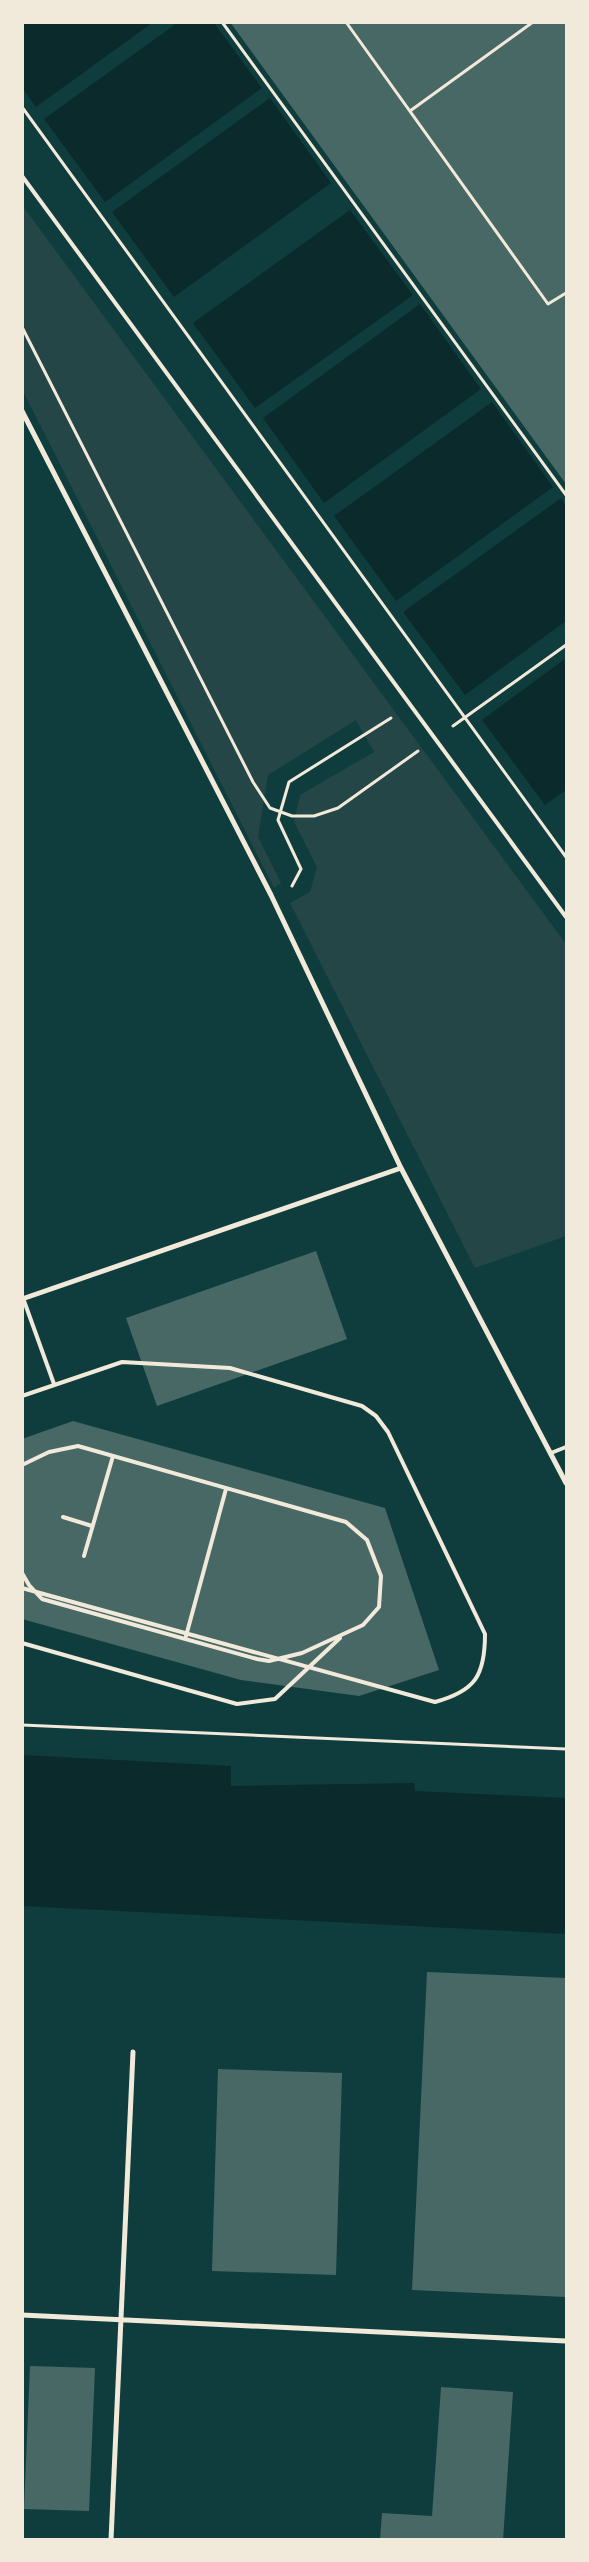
<svg xmlns="http://www.w3.org/2000/svg" width="589" height="2562" font-family="'Alegreya Sans',sans-serif">
  <style>
    .green { fill: #244646 }
    .water { fill: #0a2a2b }
    .pier { fill: #0f3d3e }
    .building { fill: #486865 }
    .lines { fill: none; stroke-linecap: round; stroke-linejoin: round }
    .path { stroke: #f1e9da; stroke-width: 3 }
    .service { stroke: #f1e9da; stroke-width: 4 }
    .minor { stroke: #f1e9da; stroke-width: 5 }
  </style>
  <rect width="100%" height="100%" fill="#0f3d3e"/>
  <!-- green -->
  <path class="green" d="M 22,205 L 566,944 L 566,1236 L 475,1268 L 290,903 L 310,892 L 317,867 L 294,822 L 300,795 L 374,752 L 356,720 L 268,775 L 258,837 L 281,883 L 274,888 L 23,391 Z"/>
  <!-- water -->
  <path class="water" d="M 22,23 L 23,22 L 152,23 L 36,107 L 23,89 Z
    M 177,23 L 214,23 L 262,88 L 105,202 L 44,119 Z
    M 270,98 L 331,183 L 174,297 L 112,212 Z
    M 350,210 L 413,295 L 255,408 L 193,323 Z
    M 420,304 L 481,389 L 324,503 L 263,418 Z
    M 492,402 L 553,487 L 396,601 L 334,516 Z
    M 561,498 L 566,506 L 566,621 L 465,695 L 403,612 Z
    M 566,658 L 566,790 L 545,805 L 482,720 Z
    M 23,1755 L 231,1766 L 231,1786 L 414,1783 L 415,1791 L 566,1798 L 566,1934 L 23,1906 Z"/>
  <!-- pier -->
  <path class="pier" d="M 566,621 L 566,624 L 466,697 L 463,697 Z
    M 566,656 L 566,658 L 480,721 L 481,718 Z"/>
  <!-- building -->
  <path class="building" d="M 230,22 L 566,22 L 566,484 Z
    M 316,1251 L 347,1339 L 157,1406 L 126,1318 Z
    M 73,1421 L 385,1508 L 439,1670 L 359,1696 L 241,1680 L 22,1619 L 22,1439 Z
    M 427,1972 L 566,1978 L 566,2297 L 412,2290 Z
    M 218,2069 L 342,2073 L 336,2275 L 212,2271 Z
    M 30,2366 L 95,2368 L 89,2511 L 24,2509 Z
    M 441,2387 L 513,2392 L 503,2540 L 380,2540 L 382,2513 L 432,2516 Z"/>
  <g class="lines">
    <!-- path -->
    <path class="path" d="M 222,22 L 566,495
      M 346,22 L 548,304 L 566,293
      M 22,107 L 566,857
      M 410,111 L 533,22
      M 22,327 L 253,782 L 270,808 L 292,816 L 314,816 L 338,808 L 418,751
      M 453,726 L 566,645
      M 292,886 L 301,869 L 278,820 L 289,782 L 391,718
      M 22,1725 L 566,1749"/>
    <!-- service -->
    <path class="service" d="M 22,176 L 566,917
      M 23,1298 L 54,1384
      M 22,1396 L 122,1362 L 230,1368 L 362,1406 L 376,1416 L 388,1432 L 485,1634 C 485,1676 475,1691 435,1702 L 22,1588
      M 551,1453 L 566,1447
      M 22,1465 L 49,1452 L 78,1446 L 346,1522 L 367,1540 L 381,1576 L 379,1607 L 363,1625 L 302,1653 L 269,1661 L 257,1659 L 42,1599 L 29,1585 L 22,1573
      M 63,1517 L 92,1526
      M 84,1556 L 113,1456
      M 186,1636 L 226,1489
      M 22,1643 L 237,1704 L 275,1699 L 340,1638"/>
    <!-- minor -->
    <path class="minor" d="M 22,411 L 271,895 L 401,1168 L 566,1483
      M 22,1299 L 401,1168
      M 22,2315 L 566,2341
      M 111,2540 L 133,2052"/>
  </g>
  <!-- border -->
  <rect width="589" height="2562" fill="none" stroke="#f1e9da" stroke-width="48"/>
</svg>
